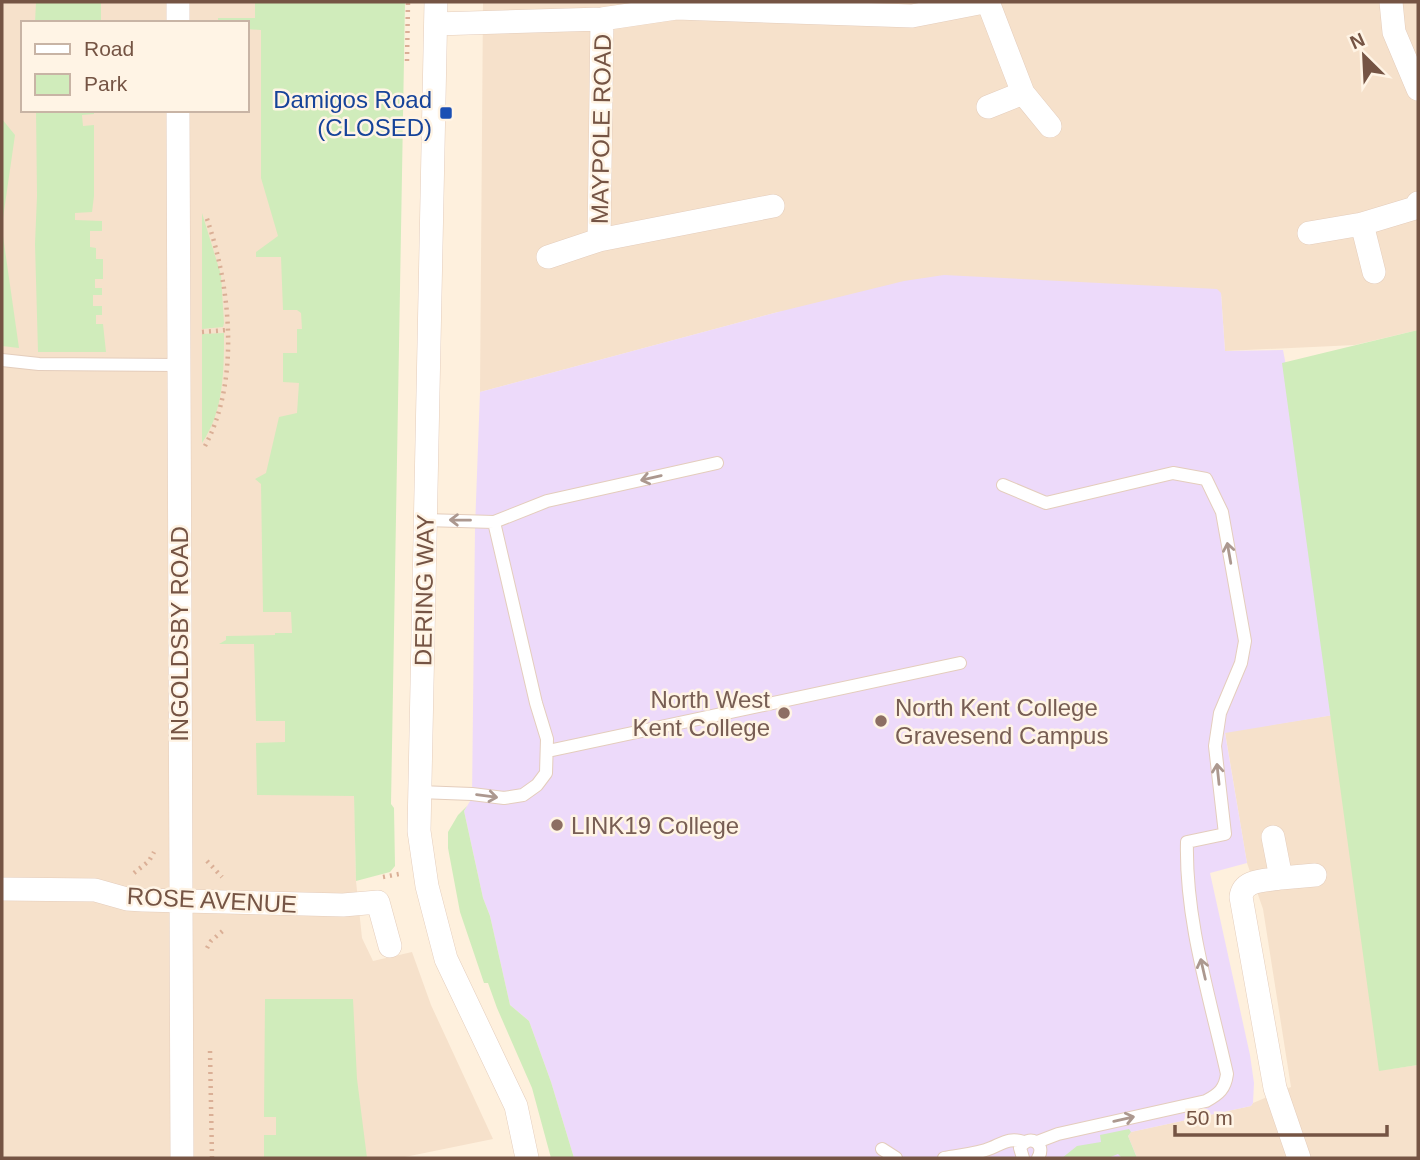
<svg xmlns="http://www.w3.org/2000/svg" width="1420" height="1160" font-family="Arial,sans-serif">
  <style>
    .residential { fill: #f6e1cb; fill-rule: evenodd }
    .education { fill: #eddafa }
    .green { fill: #d0ecbb }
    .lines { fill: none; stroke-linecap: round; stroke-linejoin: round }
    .service-casing { stroke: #e4cdbc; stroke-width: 14 }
    .minor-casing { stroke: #e4cdbc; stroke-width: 24 }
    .path { stroke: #daaf96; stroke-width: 4.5; stroke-dasharray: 2 5; stroke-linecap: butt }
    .service { stroke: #fff; stroke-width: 12 }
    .minor { stroke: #fff; stroke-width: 23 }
    .oneway { stroke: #ac988f }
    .transit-dot { fill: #1a4fb4; stroke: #fff4e5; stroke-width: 2.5 }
    .education-dot { fill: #8d6e63; stroke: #fff4e5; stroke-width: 2.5 }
    .labels { text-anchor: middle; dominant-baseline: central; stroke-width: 5; stroke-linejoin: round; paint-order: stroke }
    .transit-label { font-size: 24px; fill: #164399; stroke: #fff4e5; text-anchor: end }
    .street-label { font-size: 24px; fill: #755444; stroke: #fff4e5 }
    .education-label { font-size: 24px; fill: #785e54; stroke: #fff4e5; text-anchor: start }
  </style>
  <rect width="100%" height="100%" fill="#fef0dd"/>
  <!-- residential -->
  <path class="residential" d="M 2,2 L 360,2 L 353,717 L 356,881 L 362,938 L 373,961 L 412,952 L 431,1005 L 493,1139 L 400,1158 L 2,1158 ZM 23,23 L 247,23 L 247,110 L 23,110 Z
    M 483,2 L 1418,2 L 1418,330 L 1355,345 L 1225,351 L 1221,293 L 1079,283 L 778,312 L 480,392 Z
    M 1352,712 L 1391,1069 L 1418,1065 L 1418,1158 L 1137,1158 L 1128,1136 L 1131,1132 L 1251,1106 L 1253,1103 L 1291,1087 L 1263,909 L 1247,863 L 1225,732 Z"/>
  <!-- education -->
  <path class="education" d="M 944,275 L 1217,289 L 1221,293 L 1225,351 L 1283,350 L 1352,712 L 1225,733 L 1247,863 L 1210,873 L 1250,1055 L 1254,1083 L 1253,1103 L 1251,1106 L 1131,1132 L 1128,1136 L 1137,1158 L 574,1158 L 551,1082 L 529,1021 L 510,1005 L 490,916 L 483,898 L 464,811 L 472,798 L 475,528 L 480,392 L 778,312 L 904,281 Z"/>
  <!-- green -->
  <path class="green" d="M 36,2 L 101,2 L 101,23 L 35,23 Z
    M 255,2 L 405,2 L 391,804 L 394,808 L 395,866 L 390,872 L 356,881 L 354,796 L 257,795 L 256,743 L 285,742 L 285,721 L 256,721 L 254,644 L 219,644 L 226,640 L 226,636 L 275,635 L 275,633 L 292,633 L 291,612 L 263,612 L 261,484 L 255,479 L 266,473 L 279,417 L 297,413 L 299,383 L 283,382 L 283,353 L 297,353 L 297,329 L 302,329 L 301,313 L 297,310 L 283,310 L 281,257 L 256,257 L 256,252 L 278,236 L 261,178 L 261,30 L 247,29 L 247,23 L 218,23 L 218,18 L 255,18 Z
    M 36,110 L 94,110 L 94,114 L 82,115 L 83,126 L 94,125 L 94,196 L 92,212 L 75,213 L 75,220 L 102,221 L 102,231 L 90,231 L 90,247 L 96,248 L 96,259 L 103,259 L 103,279 L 95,279 L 95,288 L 102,288 L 102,295 L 93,295 L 93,306 L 102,306 L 102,315 L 96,315 L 96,324 L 103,324 L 106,352 L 38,352 L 35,244 L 37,196 Z
    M 2,119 L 15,135 L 2,225 Z
    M 202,213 L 221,275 L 224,323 L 223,327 L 202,329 Z
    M 2,229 L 19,348 L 2,346 Z
    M 1418,330 L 1418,1065 L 1379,1071 L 1282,363 Z
    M 224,333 C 224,370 224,411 202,443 L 202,334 Z
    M 467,806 L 464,811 L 483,898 L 490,916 L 510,1005 L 529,1021 L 551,1082 L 574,1158 L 551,1158 L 532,1088 L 497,1008 L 488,983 L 484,983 L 460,912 L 448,848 L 448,832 L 458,815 Z
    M 265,999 L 353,999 L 357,1079 L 367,1158 L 264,1158 L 264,1135 L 276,1135 L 276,1117 L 264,1117 Z
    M 1129,1129 L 1131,1132 L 1128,1136 L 1137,1158 L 1122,1158 L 1118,1154 L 1108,1158 L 1062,1158 L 1077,1146 L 1101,1142 L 1100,1135 Z"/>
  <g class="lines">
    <!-- service casing -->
    <g class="service-casing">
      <path id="service" d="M 2,360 L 39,364 L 178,365
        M 1003,485 L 1046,503 L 1173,473 L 1206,479 L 1222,512 L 1245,641 L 1241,663 L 1220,713 L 1215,746 L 1225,834 L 1187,842 C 1185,920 1210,998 1227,1074 C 1225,1089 1219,1094 1206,1101 L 1058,1134 L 1037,1142
        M 425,520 L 494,522 L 547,501 L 717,463
        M 548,751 L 960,663
        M 419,792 L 472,794 L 504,798 L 523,795 L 537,785 L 546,773 L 547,739 L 536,703 L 494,522
        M 882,1149 L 896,1158
        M 944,1158 C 959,1155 977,1154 991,1148 C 1003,1143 1010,1137 1024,1142
        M 1023,1158 L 1020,1148 C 1028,1133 1047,1143 1038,1158"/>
    </g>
    <!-- minor casing -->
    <g class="minor-casing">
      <path id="minor" d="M 436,2 L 419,831 L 427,886 L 446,959 L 516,1106 L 527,1158
        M 988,2 L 1023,93 L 1050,126
        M 1391,2 L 1394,32 L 1418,89
        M 178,23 L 178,2
        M 436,24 L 602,19 L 676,8 L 912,16 L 984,2
        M 988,107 L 1023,93
        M 178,110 L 182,1158
        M 1362,224 L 1374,272
        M 1309,233 L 1362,224 L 1415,208 L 1418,203
        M 599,240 L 602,19
        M 548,257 L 599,240 L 773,206
        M 1273,837 L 1281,878 C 1265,881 1243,879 1241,897 L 1275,1088 L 1299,1158
        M 1281,878 L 1315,875
        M 2,889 L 95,890 L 127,899 L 143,900 L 343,905 L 378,902 L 390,946"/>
    </g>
    <!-- path -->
    <path class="path" d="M 407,61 L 408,2
      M 202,332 L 227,330
      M 205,446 C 241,379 230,284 206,216
      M 207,861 L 222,877
      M 134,873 L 149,861 L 154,852
      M 383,877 L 399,874
      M 207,948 L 211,941 L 225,929
      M 210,1051 L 212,1158"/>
    <!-- service -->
    <use href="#service" class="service"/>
    <!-- minor -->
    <use href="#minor" class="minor"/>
  </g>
  <!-- one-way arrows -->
  <defs><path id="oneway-shaft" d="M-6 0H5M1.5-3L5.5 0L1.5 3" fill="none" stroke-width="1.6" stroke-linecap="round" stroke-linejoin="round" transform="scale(1.75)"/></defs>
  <g class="oneway">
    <use href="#oneway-shaft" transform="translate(651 478) rotate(167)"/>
    <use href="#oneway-shaft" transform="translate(460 520) rotate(-179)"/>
    <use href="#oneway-shaft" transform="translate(1229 553) rotate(-100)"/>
    <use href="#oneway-shaft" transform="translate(1218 774) rotate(-96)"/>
    <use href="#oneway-shaft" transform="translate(487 796) rotate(7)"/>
    <use href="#oneway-shaft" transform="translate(1203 969) rotate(-103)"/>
    <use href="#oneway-shaft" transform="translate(1124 1119) rotate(-13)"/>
  </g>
  <!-- markers -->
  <rect class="transit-dot" x="439" y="106" width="14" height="14" rx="3.5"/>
  <g class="education-dot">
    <circle cx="784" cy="713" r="7"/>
    <circle cx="881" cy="721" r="7"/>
    <circle cx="557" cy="825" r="7"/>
  </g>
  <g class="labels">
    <!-- transit labels -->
    <g class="transit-label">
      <text x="432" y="99">Damigos Road<tspan x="432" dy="28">(CLOSED)</tspan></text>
    </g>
    <!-- street labels -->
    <g class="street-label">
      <text transform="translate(601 129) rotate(-89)">MAYPOLE ROAD</text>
      <text transform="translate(424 590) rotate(-89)">DERING WAY</text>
      <text transform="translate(179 634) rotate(-90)">INGOLDSBY ROAD</text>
      <text transform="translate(212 900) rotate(3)">ROSE AVENUE</text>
    </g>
    <!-- education labels -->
    <g class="education-label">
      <text x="770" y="699" text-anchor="end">North West<tspan x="770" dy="28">Kent College</tspan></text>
      <text x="895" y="707">North Kent College<tspan x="895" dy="28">Gravesend Campus</tspan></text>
      <text x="571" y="825">LINK19 College</text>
    </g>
  </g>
  <!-- border -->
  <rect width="1420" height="1160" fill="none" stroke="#755444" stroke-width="7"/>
  <!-- legend -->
  <rect x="21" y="21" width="228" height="91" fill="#fff4e5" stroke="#c8b4a5" stroke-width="2"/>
  <rect x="35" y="44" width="35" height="10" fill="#ffffff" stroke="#c8b4a5" stroke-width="2"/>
  <text x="84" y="56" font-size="21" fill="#755444">Road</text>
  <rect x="35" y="74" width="35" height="21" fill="#d0ecbb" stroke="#c8b4a5" stroke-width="2"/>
  <text x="84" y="91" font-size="21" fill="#755444">Park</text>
  <!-- north arrow -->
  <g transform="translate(1364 56) rotate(336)" stroke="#fff4e5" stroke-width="5" paint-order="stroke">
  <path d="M0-5L12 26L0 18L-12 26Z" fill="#755444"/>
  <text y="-10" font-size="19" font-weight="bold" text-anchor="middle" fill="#755444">N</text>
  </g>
  <!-- scale -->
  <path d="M1175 1125v10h212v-10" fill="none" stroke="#755444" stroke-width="3.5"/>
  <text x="1186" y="1125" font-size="21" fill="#755444" stroke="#fff4e5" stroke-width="5" paint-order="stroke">50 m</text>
</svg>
